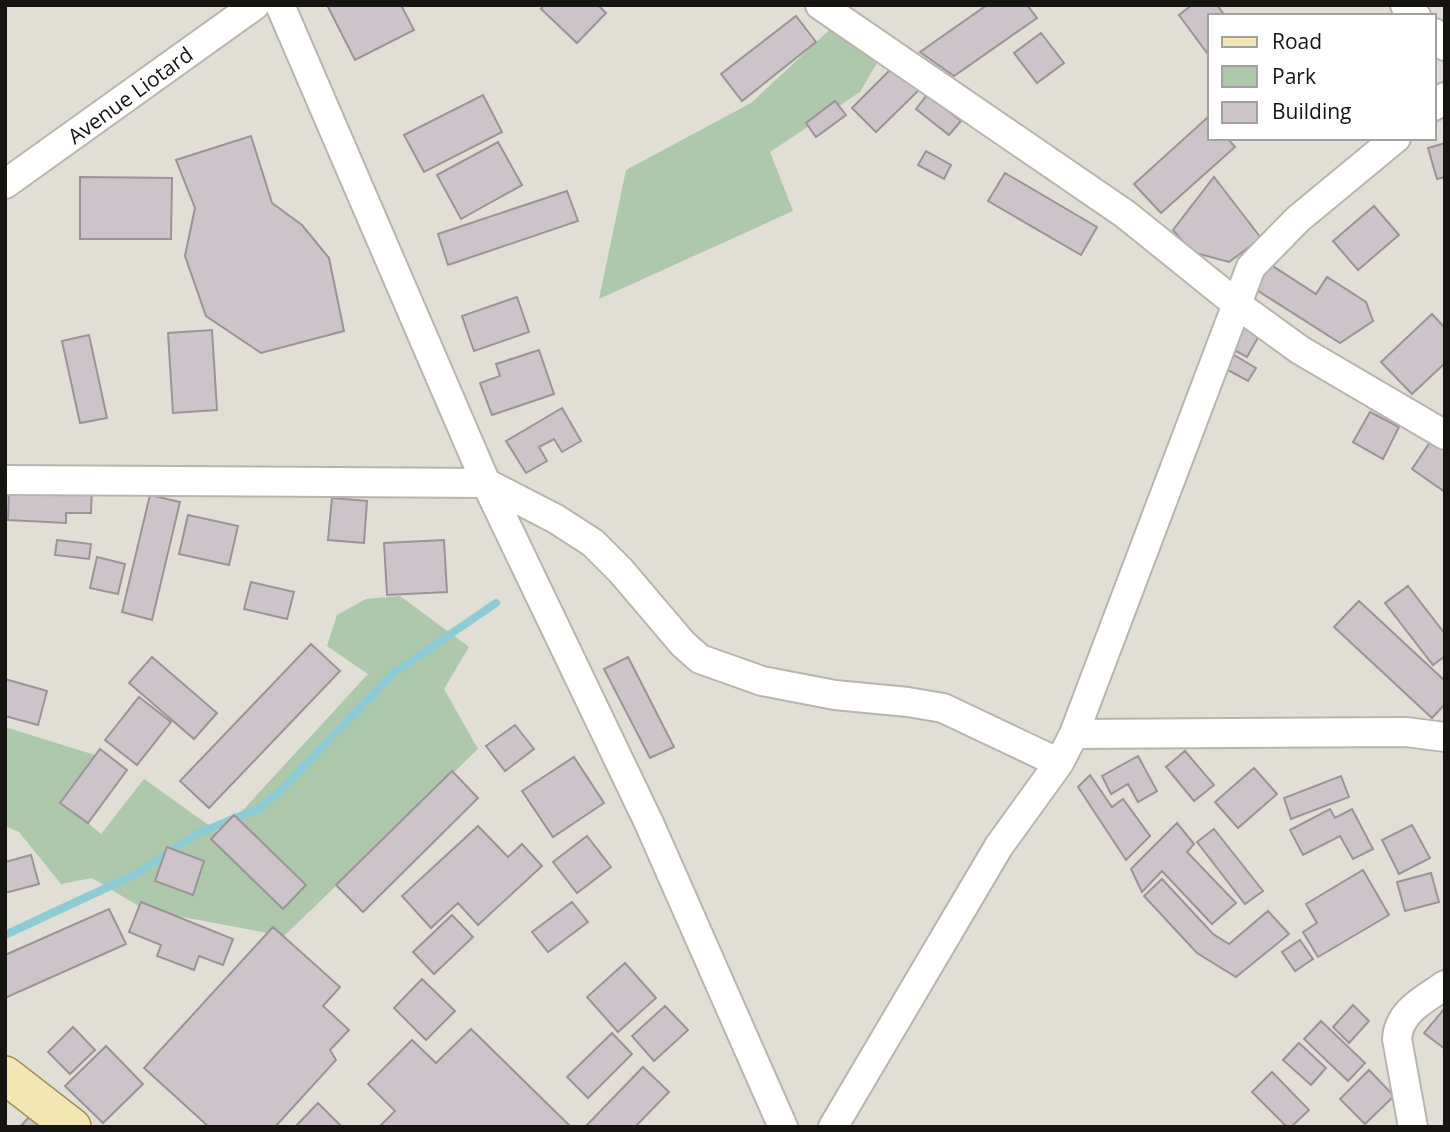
<svg xmlns="http://www.w3.org/2000/svg" width="1450" height="1132" font-family="'Open Sans',sans-serif">
  <style>
    .green { fill: #adc8ab }
    .lines { fill: none; stroke-linecap: round; stroke-linejoin: round }
    .stream { stroke: #8dccd4; stroke-width: 8 }
    .building { fill: #cdc4ca; stroke: #9b9398; stroke-width: 2 }
    .minor-casing { stroke: #b7b5ac; stroke-width: 32 }
    .major-casing { stroke: #a19158; stroke-width: 40 }
    .minor { stroke: #fff; stroke-width: 28 }
    .major { stroke: #f4e6b2; stroke-width: 37 }
    .labels { text-anchor: middle; dominant-baseline: central; stroke-width: 7; stroke-linejoin: round; paint-order: stroke }
    .street-label { font-size: 21px; fill: #151411; stroke: #fff }
  </style>
  <rect width="100%" height="100%" fill="#e1ded5"/>
  <!-- green -->
  <path class="green" d="M 837,23 L 885,49 L 860,92 L 770,152 L 793,211 L 599,299 L 626,170 L 751,103 Z
    M 400,596 L 469,647 L 444,689 L 478,749 L 284,936 L 145,910 L 92,878 L 61,884 L 19,832 L 5,826 L 5,727 L 98,756 L 72,809 L 101,834 L 144,779 L 221,834 L 368,674 L 327,646 L 337,615 L 366,599 Z"/>
  <g class="lines">
    <!-- stream -->
    <path class="stream" d="M 5,935 L 136,874 L 199,833 L 260,808 L 279,792 L 395,672 L 496,603"/>
  </g>
  <!-- building -->
  <path class="building" d="M 327,5 L 401,5 L 414,30 L 355,60 Z
    M 544,5 L 598,5 L 606,13 L 577,43 L 541,9 Z
    M 987,5 L 1027,5 L 1037,18 L 954,76 L 920,52 Z
    M 1192,5 L 1217,5 L 1225,16 L 1210,16 L 1210,57 L 1179,15 Z
    M 796,16 L 816,42 L 742,101 L 721,74 Z
    M 1041,33 L 1064,63 L 1037,83 L 1014,53 Z
    M 896,64 L 920,89 L 876,132 L 852,108 Z
    M 483,95 L 502,132 L 424,172 L 404,135 Z
    M 927,95 L 961,121 L 949,135 L 916,109 Z
    M 835,101 L 846,115 L 816,137 L 806,123 Z
    M 1208,117 L 1210,138 L 1227,138 L 1235,147 L 1161,213 L 1134,184 Z
    M 251,136 L 272,203 L 302,225 L 329,258 L 344,331 L 261,353 L 206,316 L 185,256 L 195,208 L 176,160 Z
    M 498,142 L 522,185 L 461,219 L 437,175 Z
    M 1445,143 L 1445,177 L 1437,179 L 1428,148 Z
    M 926,151 L 951,165 L 944,179 L 918,165 Z
    M 1005,173 L 1097,227 L 1081,255 L 988,201 Z
    M 80,177 L 172,178 L 171,239 L 80,239 Z
    M 1214,177 L 1261,238 L 1229,262 L 1192,252 L 1173,230 Z
    M 567,191 L 578,221 L 448,265 L 438,234 Z
    M 1374,206 L 1399,235 L 1358,270 L 1333,241 Z
    M 1268,263 L 1316,294 L 1327,277 L 1366,302 L 1373,321 L 1340,343 L 1252,287 Z
    M 517,297 L 529,332 L 474,351 L 462,316 Z
    M 1432,314 L 1445,328 L 1445,363 L 1412,394 L 1381,362 Z
    M 1244,328 L 1259,336 L 1247,357 L 1232,349 Z
    M 212,330 L 217,410 L 173,413 L 168,333 Z
    M 89,335 L 107,418 L 80,423 L 62,341 Z
    M 539,350 L 554,394 L 492,415 L 480,383 L 500,376 L 496,364 Z
    M 1234,355 L 1256,368 L 1248,381 L 1226,369 Z
    M 562,408 L 581,441 L 562,452 L 554,439 L 539,447 L 547,461 L 526,473 L 506,441 Z
    M 1370,412 L 1399,427 L 1383,459 L 1353,442 Z
    M 1433,438 L 1445,446 L 1445,492 L 1412,469 Z
    M 9,484 L 92,487 L 91,513 L 66,513 L 66,523 L 8,520 Z
    M 150,495 L 180,502 L 152,620 L 122,612 Z
    M 332,498 L 367,501 L 364,543 L 328,540 Z
    M 188,515 L 238,526 L 229,565 L 179,554 Z
    M 57,540 L 91,544 L 89,559 L 55,555 Z
    M 444,540 L 447,592 L 387,595 L 384,543 Z
    M 97,557 L 125,564 L 118,594 L 90,588 Z
    M 251,582 L 294,592 L 287,619 L 244,609 Z
    M 1408,586 L 1445,634 L 1445,656 L 1433,665 L 1385,603 Z
    M 1359,601 L 1445,681 L 1445,704 L 1432,718 L 1334,627 Z
    M 311,644 L 340,671 L 209,808 L 180,781 Z
    M 152,657 L 217,713 L 194,739 L 129,683 Z
    M 628,657 L 674,747 L 650,758 L 604,669 Z
    M 5,679 L 47,691 L 38,725 L 5,716 Z
    M 139,697 L 171,722 L 137,765 L 105,740 Z
    M 515,725 L 534,749 L 505,771 L 486,746 Z
    M 100,749 L 127,770 L 88,823 L 60,803 Z
    M 1185,751 L 1214,785 L 1194,801 L 1166,767 Z
    M 1138,756 L 1157,791 L 1138,802 L 1128,784 L 1111,794 L 1102,776 Z
    M 574,757 L 604,803 L 553,837 L 522,791 Z
    M 1254,768 L 1277,794 L 1238,828 L 1215,802 Z
    M 452,771 L 478,798 L 363,912 L 336,885 Z
    M 1090,775 L 1112,807 L 1123,799 L 1150,836 L 1126,860 L 1078,787 Z
    M 1341,776 L 1349,797 L 1291,819 L 1284,798 Z
    M 1330,809 L 1335,818 L 1352,809 L 1373,849 L 1353,859 L 1340,836 L 1303,855 L 1290,830 Z
    M 234,815 L 306,885 L 283,909 L 211,839 Z
    M 1177,823 L 1194,844 L 1187,852 L 1236,903 L 1212,924 L 1162,871 L 1142,892 L 1131,869 Z
    M 1412,825 L 1430,858 L 1399,874 L 1382,840 Z
    M 478,826 L 508,857 L 522,844 L 542,866 L 478,925 L 458,903 L 431,928 L 402,896 Z
    M 1214,829 L 1263,891 L 1245,904 L 1197,842 Z
    M 587,836 L 611,867 L 577,893 L 553,862 Z
    M 167,847 L 204,861 L 193,895 L 155,881 Z
    M 31,855 L 39,884 L 5,893 L 5,862 Z
    M 1363,870 L 1389,915 L 1318,957 L 1303,932 L 1317,923 L 1306,904 Z
    M 1431,873 L 1439,902 L 1405,911 L 1397,882 Z
    M 1162,879 L 1213,934 L 1229,944 L 1268,911 L 1289,934 L 1236,977 L 1197,953 L 1144,896 Z
    M 141,902 L 233,939 L 223,965 L 199,956 L 194,970 L 157,956 L 161,945 L 129,932 Z
    M 572,902 L 588,922 L 548,952 L 532,932 Z
    M 109,909 L 126,944 L 5,998 L 5,955 Z
    M 452,915 L 473,937 L 434,974 L 413,952 Z
    M 273,927 L 340,987 L 323,1006 L 349,1030 L 330,1050 L 336,1060 L 275,1127 L 209,1127 L 144,1068 Z
    M 1300,940 L 1313,959 L 1295,971 L 1282,952 Z
    M 625,963 L 656,998 L 618,1032 L 587,997 Z
    M 422,979 L 455,1011 L 426,1040 L 394,1008 Z
    M 1353,1005 L 1369,1021 L 1349,1043 L 1333,1027 Z
    M 665,1006 L 688,1030 L 654,1061 L 632,1036 Z
    M 1445,1008 L 1445,1049 L 1424,1033 Z
    M 1321,1021 L 1365,1063 L 1348,1081 L 1304,1039 Z
    M 73,1027 L 95,1050 L 70,1074 L 48,1052 Z
    M 471,1029 L 571,1127 L 379,1127 L 395,1111 L 368,1084 L 412,1040 L 436,1063 Z
    M 612,1033 L 632,1054 L 588,1098 L 567,1077 Z
    M 1299,1043 L 1326,1068 L 1311,1085 L 1283,1060 Z
    M 106,1046 L 143,1084 L 103,1123 L 65,1086 Z
    M 643,1067 L 669,1092 L 635,1127 L 585,1127 Z
    M 1369,1070 L 1394,1096 L 1365,1124 L 1340,1099 Z
    M 1272,1072 L 1309,1110 L 1291,1127 L 1287,1127 L 1252,1092 Z
    M 318,1103 L 342,1127 L 295,1127 Z
    M 29,1117 L 41,1127 L 20,1127 Z"/>
  <g class="lines">
    <!-- minor casing -->
    <g class="minor-casing">
      <path id="minor" d="M 280,5 L 486,483 L 649,823 L 783,1127
        M 820,5 L 1125,214 L 1238,305 L 1300,350 L 1445,435
        M 1405,5 L 1416,16
        M 1434,33 L 1445,46
        M 1434,106 L 1445,97
        M 5,184 L 255,5
        M 5,480 L 486,483 L 556,519 L 593,543 L 621,571 L 683,644 L 700,659 L 762,681 L 835,695 L 908,702 L 943,708 L 1059,763
        M 1074,734 L 1406,732 L 1445,737
        M 833,1127 L 999,846 L 1059,763 L 1074,734 L 1251,267 L 1298,219 L 1396,138
        M 1413,1127 L 1397,1039 C 1399,1011 1424,1000 1445,985"/>
    </g>
    <!-- major casing -->
    <g class="major-casing">
      <path id="major" d="M 5,1075 L 72,1127"/>
    </g>
    <!-- minor -->
    <use href="#minor" class="minor"/>
    <!-- major -->
    <use href="#major" class="major"/>
  </g>
  <g class="labels">
    <!-- street labels -->
    <g class="street-label">
      <text transform="translate(130 95) rotate(-36)">Avenue Liotard</text>
    </g>
  </g>
  <!-- border -->
  <rect width="1450" height="1132" fill="none" stroke="#151411" stroke-width="14"/>
  <!-- legend -->
  <rect x="1208" y="14" width="228" height="126" fill="#ffffff" stroke="#a1a1a0" stroke-width="2"/>
  <rect x="1222" y="37" width="35" height="10" fill="#f4e6b2" stroke="#a1a1a0" stroke-width="2"/>
  <text x="1272" y="49" font-size="21" fill="#151411">Road</text>
  <rect x="1222" y="66" width="35" height="21" fill="#adc8ab" stroke="#a1a1a0" stroke-width="2"/>
  <text x="1272" y="84" font-size="21" fill="#151411">Park</text>
  <rect x="1222" y="102" width="35" height="21" fill="#cdc4ca" stroke="#a1a1a0" stroke-width="2"/>
  <text x="1272" y="119" font-size="21" fill="#151411">Building</text>
</svg>
